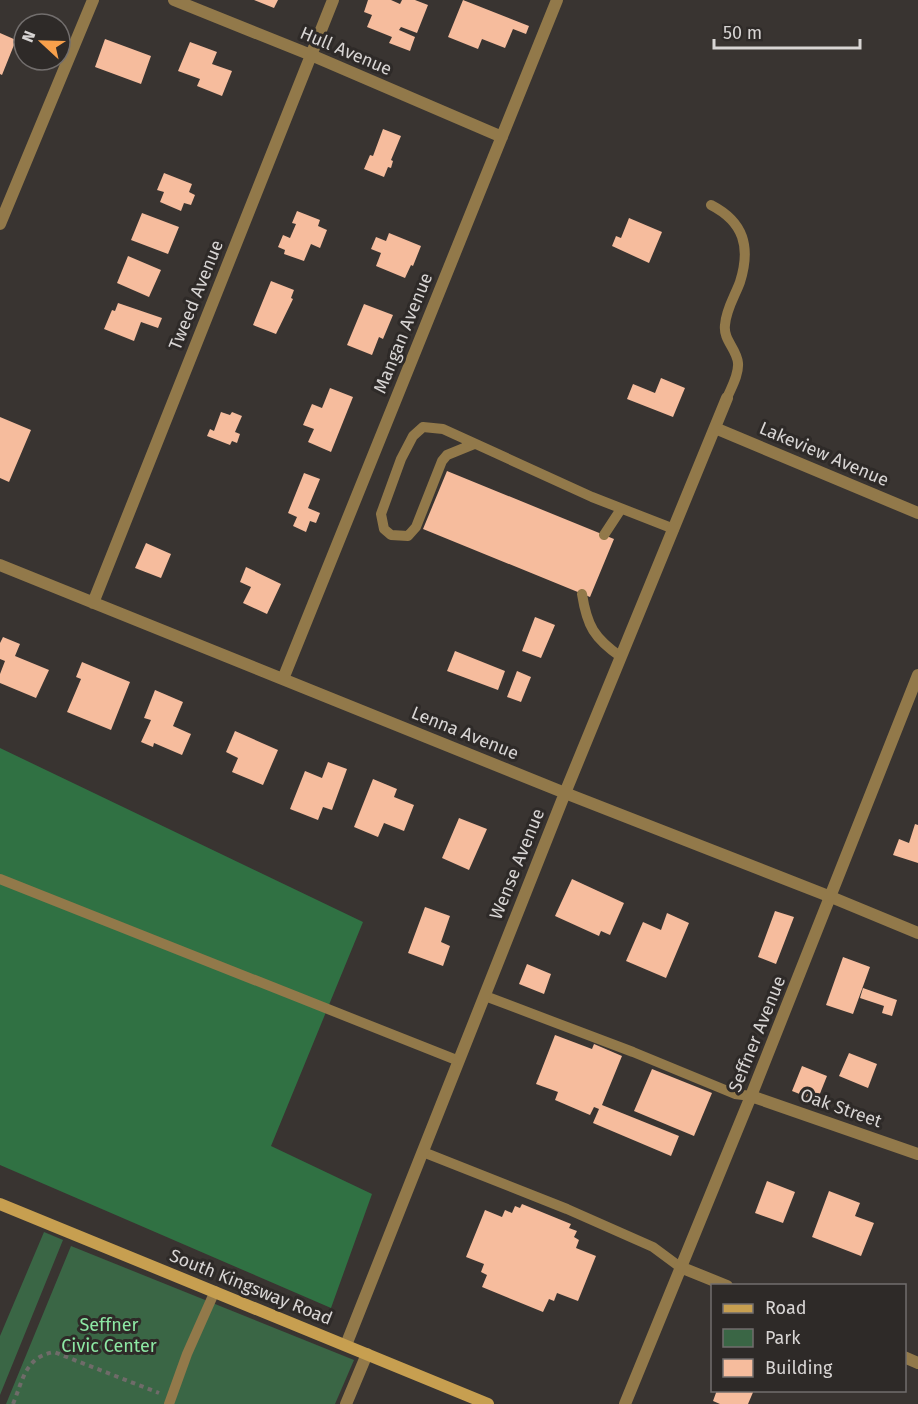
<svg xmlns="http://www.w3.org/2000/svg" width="918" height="1404" font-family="'Fira Sans',sans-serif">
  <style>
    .green { fill: #3a6645 }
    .forest { fill: #307143 }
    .building { fill: #f6bc9d }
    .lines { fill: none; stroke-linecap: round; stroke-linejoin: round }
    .path { stroke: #6f6b69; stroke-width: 4; stroke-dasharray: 4.5 4.5; stroke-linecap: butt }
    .lane { stroke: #92794a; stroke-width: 10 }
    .street { stroke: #92794a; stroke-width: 12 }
    .secondary { stroke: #c79f50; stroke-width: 12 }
    .labels { text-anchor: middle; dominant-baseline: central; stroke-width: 6; stroke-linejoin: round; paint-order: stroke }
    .street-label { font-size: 18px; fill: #d8d5d4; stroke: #2e2a28 }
    .park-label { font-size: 18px; fill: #8de8a4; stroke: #2e2a28 }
  </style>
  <rect width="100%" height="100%" fill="#393431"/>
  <!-- green -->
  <path class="green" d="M 44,1232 L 63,1240 L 0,1395 L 0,1336 Z
    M 71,1246 L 354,1360 L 335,1404 L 6,1404 Z"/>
  <!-- forest -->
  <path class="forest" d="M 0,748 L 363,922 L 271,1146 L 372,1194 L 331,1308 L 0,1165 Z"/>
  <!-- building -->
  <path class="building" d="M 254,0 L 278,0 L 274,8 Z
    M 368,0 L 391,0 L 400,4 L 402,0 L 415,0 L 428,5 L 417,33 L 401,27 L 399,30 L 415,37 L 410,51 L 389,43 L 392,37 L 367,27 L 372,15 L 364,12 Z
    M 463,0 L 529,26 L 526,34 L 513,29 L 505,48 L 482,39 L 478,49 L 448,37 Z
    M 0,33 L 16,40 L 2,75 L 0,74 Z
    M 105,39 L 151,56 L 141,84 L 95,67 Z
    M 190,42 L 217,52 L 212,64 L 232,71 L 222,96 L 197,86 L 200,79 L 178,71 Z
    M 383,129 L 401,136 L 391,160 L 393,161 L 391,168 L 388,167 L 384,177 L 364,169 L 370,155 L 373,156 Z
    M 164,173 L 192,184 L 189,192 L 195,195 L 191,205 L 184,203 L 181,211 L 160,202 L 164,192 L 157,190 Z
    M 297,211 L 320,220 L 318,226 L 327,230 L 320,248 L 311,244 L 304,261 L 284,254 L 285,250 L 278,247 L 283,235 L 290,238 L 296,224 L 292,223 Z
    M 142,213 L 179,227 L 168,254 L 131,240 Z
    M 629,218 L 662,232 L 649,263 L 612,246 L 616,236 L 621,238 Z
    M 389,233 L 421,246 L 413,266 L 411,265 L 405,278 L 376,266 L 381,253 L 371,249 L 376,237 L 386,241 Z
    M 128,256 L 161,270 L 149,297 L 117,283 Z
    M 271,281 L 294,290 L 291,298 L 293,299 L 276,334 L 253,325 Z
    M 118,303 L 162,318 L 158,328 L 141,322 L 134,341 L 104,329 L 112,310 L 115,311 Z
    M 364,304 L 393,315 L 383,339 L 379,337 L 372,355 L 347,345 Z
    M 661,378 L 685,388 L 673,417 L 627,399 L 633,384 L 655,393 Z
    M 330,388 L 353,397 L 331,452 L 308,442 L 314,429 L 303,425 L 312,404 L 322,408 Z
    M 221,412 L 230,415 L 232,412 L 242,416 L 235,432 L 240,434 L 237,443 L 232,441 L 230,445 L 207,436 L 210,429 L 214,431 Z
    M 0,417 L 31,430 L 9,482 L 0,478 Z
    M 447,471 L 614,539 L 590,597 L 423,529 Z
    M 304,473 L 320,479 L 308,508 L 320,513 L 316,523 L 310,521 L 306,532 L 293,526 L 297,517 L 288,513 Z
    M 146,543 L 171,554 L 161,578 L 135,568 Z
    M 246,567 L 281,584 L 267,614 L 243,603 L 251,587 L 240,582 Z
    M 535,617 L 555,625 L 541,658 L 522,651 Z
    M 3,637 L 20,644 L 15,656 L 49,670 L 36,698 L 0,683 L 0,674 L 5,661 L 0,659 L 0,643 Z
    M 455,651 L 505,671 L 498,690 L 447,671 Z
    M 82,662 L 130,682 L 111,730 L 67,712 L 81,679 L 76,677 Z
    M 517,671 L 531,677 L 521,702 L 507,697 Z
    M 155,690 L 183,702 L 173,726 L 191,734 L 182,755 L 154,743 L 153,747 L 141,742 L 151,720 L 144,718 Z
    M 235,731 L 278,750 L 263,785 L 232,772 L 238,758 L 226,752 Z
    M 328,762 L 347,769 L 332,810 L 323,807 L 318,820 L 290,809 L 305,771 L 322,778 Z
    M 373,779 L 397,789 L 394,797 L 414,805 L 404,831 L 384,823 L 378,837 L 354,827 Z
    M 459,818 L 487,829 L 469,870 L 442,858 Z
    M 915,824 L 918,825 L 918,863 L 893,855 L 899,839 L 909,843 Z
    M 572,879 L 624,903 L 610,935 L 601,931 L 599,936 L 555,916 Z
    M 425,907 L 450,916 L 441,942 L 450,946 L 443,966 L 408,953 Z
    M 775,911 L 794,917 L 776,964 L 758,957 Z
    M 667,913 L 689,923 L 666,978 L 626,961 L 643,922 L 661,930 Z
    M 843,957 L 870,967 L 853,1014 L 826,1005 Z
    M 527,964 L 551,974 L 544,994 L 519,984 Z
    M 863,988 L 897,1000 L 892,1016 L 882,1013 L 884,1006 L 860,998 Z
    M 555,1035 L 592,1049 L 594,1044 L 622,1056 L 602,1105 L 679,1136 L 671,1156 L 593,1123 L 599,1109 L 594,1107 L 590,1115 L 555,1100 L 558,1092 L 536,1084 Z
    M 849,1053 L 877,1064 L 868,1088 L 839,1076 Z
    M 802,1066 L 827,1076 L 817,1101 L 792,1091 Z
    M 652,1069 L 712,1093 L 694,1136 L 634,1111 Z
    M 767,1181 L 795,1192 L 783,1223 L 755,1213 Z
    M 829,1191 L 860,1203 L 855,1216 L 874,1223 L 861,1256 L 812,1237 Z
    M 522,1204 L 571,1224 L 569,1228 L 577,1231 L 574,1237 L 579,1240 L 576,1248 L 596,1256 L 578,1301 L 557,1293 L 554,1301 L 549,1299 L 543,1312 L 482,1287 L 487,1275 L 481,1272 L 484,1264 L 466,1257 L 485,1210 L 502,1217 L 505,1210 L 512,1213 L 515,1206 L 520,1208 Z
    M 717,1390 L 754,1390 L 748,1404 L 720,1404 L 713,1401 Z"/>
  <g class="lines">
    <!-- path -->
    <path class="path" d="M 13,1404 C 23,1380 25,1357 54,1352 L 159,1393"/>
    <!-- lane -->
    <path class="lane" d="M 711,205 C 744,222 751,247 740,282 C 735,296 726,309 725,325 C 723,340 737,349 738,363 C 739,375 731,388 727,398
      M 474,444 L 447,455 L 442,461 L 416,527 L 408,536 L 391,535 L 384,529 L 381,514 L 401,459 L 413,436 L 423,427 L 443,429 L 592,497 L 674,529
      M 604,535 L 621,509
      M 582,594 C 587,626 594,638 621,657
      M 0,879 L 459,1061
      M 485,996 L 633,1052 L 735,1094 L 751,1096
      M 423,1152 L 567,1209 L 653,1247 L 680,1267
      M 169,1404 L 187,1354 L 215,1291"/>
    <!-- street -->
    <path class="street" d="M 174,0 L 311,55 L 502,137
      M 0,224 L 93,0
      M 715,428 L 918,513
      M 0,565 L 565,793 L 831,897 L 918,933
      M 93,603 L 333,0
      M 283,679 L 557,0
      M 751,1096 L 918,1154
      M 680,1267 L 727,1286
      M 346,1345 L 565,793 L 727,398
      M 904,1357 L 918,1363
      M 346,1404 L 367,1354
      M 625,1404 L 751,1096 L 918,675"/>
    <!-- secondary -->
    <path class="secondary" d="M 0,1204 L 488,1404"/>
  </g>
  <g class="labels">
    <!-- street labels -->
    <g class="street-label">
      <text transform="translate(346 51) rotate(23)">Hull Avenue</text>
      <text transform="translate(196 295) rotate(-68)">Tweed Avenue</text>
      <text transform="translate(403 333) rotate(-68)">Mangan Avenue</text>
      <text transform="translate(824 454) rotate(23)">Lakeview Avenue</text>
      <text transform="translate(465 733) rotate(22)">Lenna Avenue</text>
      <text transform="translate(517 864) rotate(-68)">Wense Avenue</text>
      <text transform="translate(757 1034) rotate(-68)">Seffner Avenue</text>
      <text transform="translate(841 1108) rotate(19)">Oak Street</text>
      <text transform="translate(251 1287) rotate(22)">South Kingsway Road</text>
    </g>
    <!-- park labels -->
    <g class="park-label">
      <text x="109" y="1325">Seffner<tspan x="109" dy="21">Civic Center</tspan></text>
    </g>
  </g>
  <!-- legend -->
  <rect x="711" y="1284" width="195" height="108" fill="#2e2a28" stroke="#726e6d" stroke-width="1.5"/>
  <rect x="723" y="1304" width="30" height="9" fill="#c79f50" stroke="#726e6d" stroke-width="1.5"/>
  <text x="765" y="1314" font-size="18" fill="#d8d5d4">Road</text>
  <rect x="723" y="1329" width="30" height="18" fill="#3a6645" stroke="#726e6d" stroke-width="1.5"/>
  <text x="765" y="1344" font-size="18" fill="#d8d5d4">Park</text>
  <rect x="723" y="1359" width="30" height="18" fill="#f6bc9d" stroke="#726e6d" stroke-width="1.5"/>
  <text x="765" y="1374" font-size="18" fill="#d8d5d4">Building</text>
  <!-- north arrow -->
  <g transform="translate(42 42) rotate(292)"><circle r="28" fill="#2e2a28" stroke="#726e6d" stroke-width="1.5"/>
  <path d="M0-4.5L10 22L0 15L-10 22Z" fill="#f8a04b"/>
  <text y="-9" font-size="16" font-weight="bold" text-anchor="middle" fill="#d8d5d4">N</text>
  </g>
  <!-- scale -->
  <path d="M714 39v9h146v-9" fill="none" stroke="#d8d5d4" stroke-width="3"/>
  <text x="723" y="39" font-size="18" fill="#d8d5d4" stroke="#2e2a28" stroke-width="4.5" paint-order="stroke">50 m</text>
</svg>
